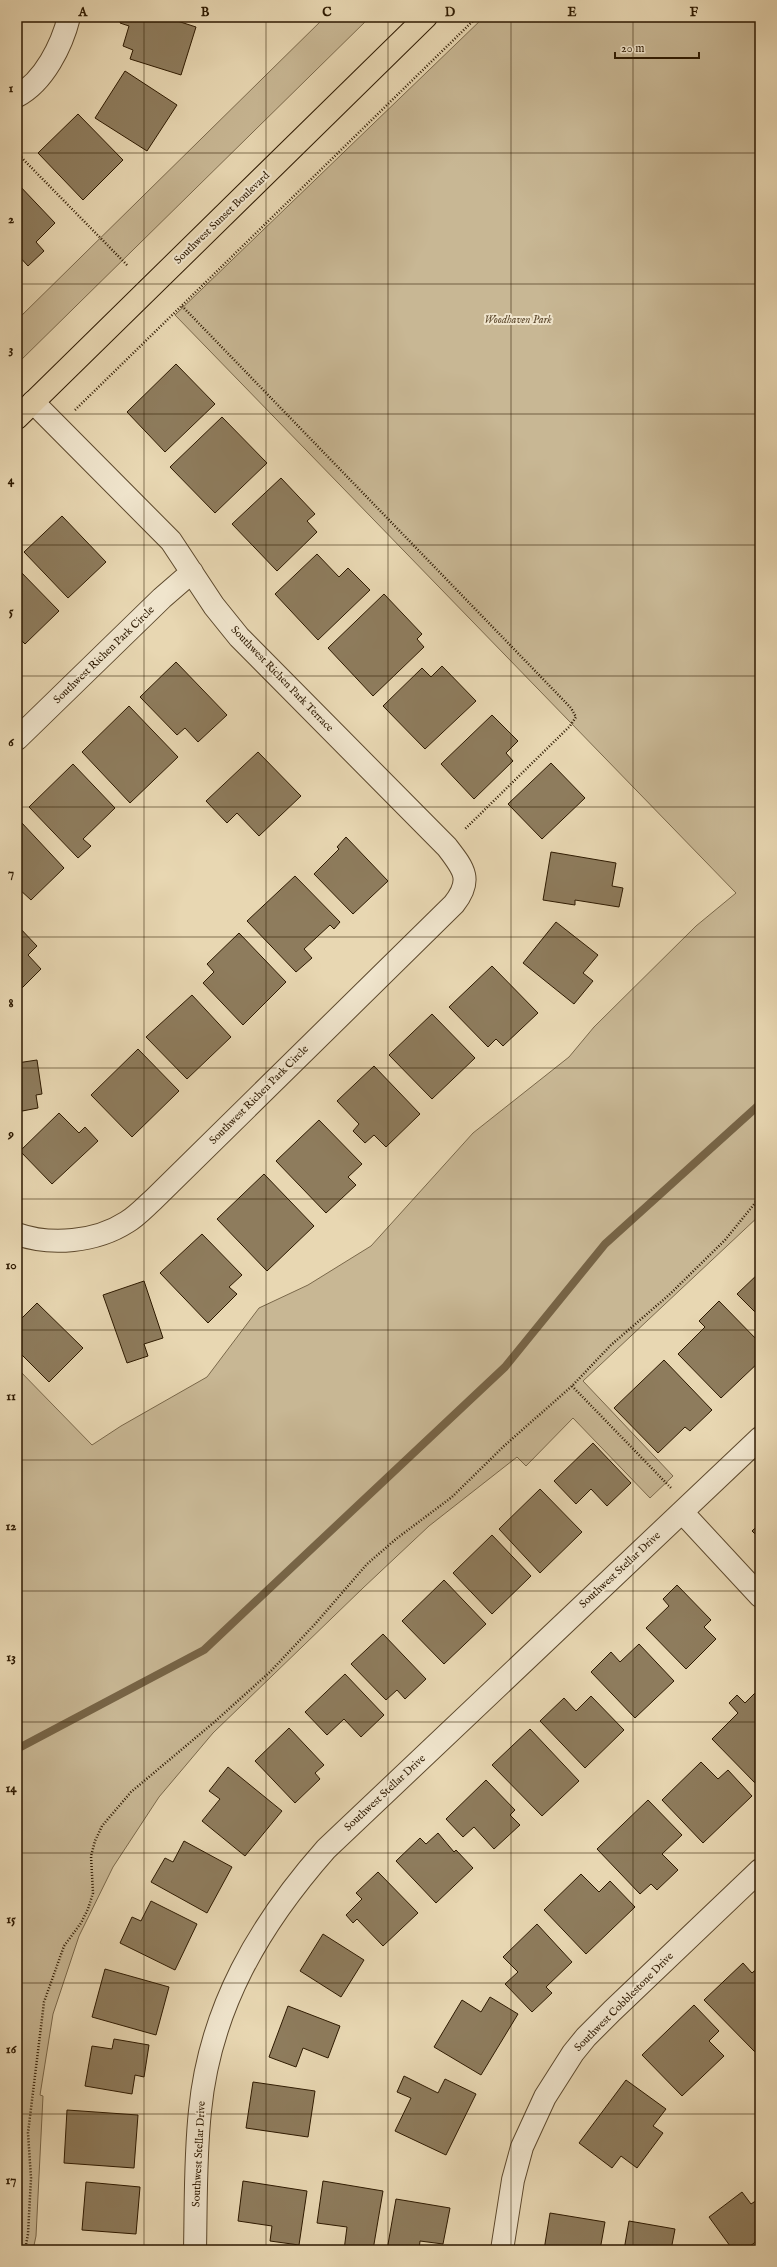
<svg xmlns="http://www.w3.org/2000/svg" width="777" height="2267" font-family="'IM FELL English',serif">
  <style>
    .green { fill: #c8b794; stroke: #7a684a }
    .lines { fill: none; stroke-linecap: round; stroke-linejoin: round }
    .stream { stroke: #776446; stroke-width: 8 }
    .building { fill: #8e7c5d; stroke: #2d1900 }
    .minor-casing { stroke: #5c482c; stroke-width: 24 }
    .major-casing { stroke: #2d1900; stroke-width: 24 }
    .path { stroke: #2d1900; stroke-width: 2.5; stroke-dasharray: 1 2; stroke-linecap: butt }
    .minor { stroke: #f0e5cd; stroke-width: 22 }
    .major { stroke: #e8d7b2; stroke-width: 22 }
    .grid { fill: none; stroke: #2d1900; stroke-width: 1; stroke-opacity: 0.55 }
    .labels { text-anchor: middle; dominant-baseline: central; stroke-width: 4; stroke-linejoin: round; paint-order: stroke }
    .street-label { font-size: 11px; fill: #2d1900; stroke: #f0e5cd }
    .park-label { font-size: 11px; font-style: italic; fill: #5c482c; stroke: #f0e5cd }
    .neatline { fill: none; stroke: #2d1900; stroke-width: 1.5 }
    .grid-label { font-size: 13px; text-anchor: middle; font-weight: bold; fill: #2d1900 }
  </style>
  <rect width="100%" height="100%" fill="#e8d7b2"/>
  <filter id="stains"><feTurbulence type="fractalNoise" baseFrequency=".005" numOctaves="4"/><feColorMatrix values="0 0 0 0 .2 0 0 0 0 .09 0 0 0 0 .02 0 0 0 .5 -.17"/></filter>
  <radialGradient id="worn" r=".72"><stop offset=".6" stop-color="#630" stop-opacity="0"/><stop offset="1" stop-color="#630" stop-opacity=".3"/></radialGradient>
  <!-- green -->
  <path class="green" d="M 325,17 L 370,17 L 17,364 L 17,320 Z
    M 484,17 L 760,17 L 760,1215 L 583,1381 L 673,1476 L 650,1498 L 573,1418 L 526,1466 L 517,1457 L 429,1526 L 363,1588 L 213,1733 L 159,1797 L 113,1867 L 79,1936 L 53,2014 L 40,2095 L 43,2096 L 36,2236 L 33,2250 L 17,2250 L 17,1368 L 92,1445 L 121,1426 L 207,1377 L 259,1308 L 308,1285 L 371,1246 L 473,1133 L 569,1057 L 594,1027 L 696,926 L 736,893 L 175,315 Z"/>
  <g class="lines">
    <!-- stream -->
    <path class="stream" d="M 17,1749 L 204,1650 L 505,1367 L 605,1244 L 760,1104"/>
  </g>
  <!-- building -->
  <path class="building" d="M 122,17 L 165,17 L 196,27 L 181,75 L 130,59 L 133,50 L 123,46 L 129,26 L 120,23 Z
    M 125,71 L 177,105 L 147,151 L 95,118 Z
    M 78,114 L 123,160 L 83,200 L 38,153 Z
    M 17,183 L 55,223 L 36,242 L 44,251 L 28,266 L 17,254 Z
    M 176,364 L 215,404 L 165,452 L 127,412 Z
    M 222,417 L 267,463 L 215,513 L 170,467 Z
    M 281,478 L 315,514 L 307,521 L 317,532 L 277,571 L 232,524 Z
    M 62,516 L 106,562 L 68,598 L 24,552 Z
    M 317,554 L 339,577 L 348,568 L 370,590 L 318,640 L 275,594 Z
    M 17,568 L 59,611 L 25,644 L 17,636 Z
    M 384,594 L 422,634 L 417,639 L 424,647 L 373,696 L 328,648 Z
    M 176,662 L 227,715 L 198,742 L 185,728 L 177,735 L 140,697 Z
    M 442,666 L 476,701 L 425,749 L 383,706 L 422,668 L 431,677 Z
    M 129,706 L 178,757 L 130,803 L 82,752 Z
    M 492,715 L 518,741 L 506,753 L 513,761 L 474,799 L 441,764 Z
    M 258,752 L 301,796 L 259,836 L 237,813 L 227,823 L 206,801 Z
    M 551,763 L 585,798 L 542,839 L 508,804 Z
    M 73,764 L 115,808 L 83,839 L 91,846 L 78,858 L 29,807 Z
    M 21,822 L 64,868 L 31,900 L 19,889 L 17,891 L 17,826 Z
    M 346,837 L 388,881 L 353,914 L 314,874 L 339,849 L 337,847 Z
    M 551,852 L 616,863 L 612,886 L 623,888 L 619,907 L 575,900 L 575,905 L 543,900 Z
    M 295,876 L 340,922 L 334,929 L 330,925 L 304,949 L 312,958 L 296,972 L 247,921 Z
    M 556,922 L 598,955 L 583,973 L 593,981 L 574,1004 L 523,963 Z
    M 17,925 L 37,946 L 28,955 L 41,969 L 17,993 Z
    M 239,933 L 286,982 L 243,1025 L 203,983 L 214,972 L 207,964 Z
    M 492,966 L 538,1013 L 503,1046 L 496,1039 L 488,1047 L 449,1007 Z
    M 192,995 L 231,1037 L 187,1079 L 146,1037 Z
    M 432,1014 L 475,1058 L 432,1099 L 389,1055 Z
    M 138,1049 L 179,1091 L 132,1137 L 91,1095 Z
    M 37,1060 L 42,1094 L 36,1095 L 38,1108 L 17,1112 L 17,1063 Z
    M 374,1066 L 420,1114 L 386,1147 L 374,1135 L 365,1143 L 353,1131 L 359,1124 L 337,1101 Z
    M 59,1113 L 79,1133 L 85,1127 L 98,1141 L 52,1184 L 20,1151 Z
    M 319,1120 L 362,1164 L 348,1177 L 356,1185 L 326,1213 L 276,1161 Z
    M 264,1174 L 314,1226 L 267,1271 L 217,1219 Z
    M 202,1234 L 242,1275 L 229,1287 L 237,1294 L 208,1323 L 160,1273 Z
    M 760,1272 L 760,1317 L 737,1294 Z
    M 144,1281 L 163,1338 L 144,1344 L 148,1356 L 127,1363 L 103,1295 Z
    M 719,1301 L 760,1343 L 760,1361 L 721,1398 L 678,1354 L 705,1327 L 699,1321 Z
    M 37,1303 L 83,1348 L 49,1382 L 17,1350 L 17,1323 Z
    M 664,1360 L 712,1410 L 690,1431 L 685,1427 L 658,1453 L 614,1408 Z
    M 593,1443 L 631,1483 L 607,1506 L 591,1489 L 576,1504 L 554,1481 Z
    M 540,1489 L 582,1532 L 540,1573 L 499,1529 Z
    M 760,1523 L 760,1539 L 752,1531 Z
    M 492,1535 L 531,1576 L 492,1614 L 453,1573 Z
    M 444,1580 L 486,1624 L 444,1664 L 402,1621 Z
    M 677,1585 L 711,1620 L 704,1627 L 716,1639 L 686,1669 L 646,1628 L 669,1606 L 663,1599 Z
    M 383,1634 L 426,1679 L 405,1699 L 397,1690 L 386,1700 L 351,1664 Z
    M 639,1644 L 674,1681 L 635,1718 L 591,1672 L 611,1652 L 620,1662 Z
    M 345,1674 L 384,1715 L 361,1737 L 344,1719 L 327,1735 L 305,1712 Z
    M 760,1688 L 760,1782 L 757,1785 L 712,1739 L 738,1713 L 729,1703 L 737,1695 L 745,1703 Z
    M 591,1696 L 624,1730 L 585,1768 L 540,1721 L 564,1698 L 576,1711 Z
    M 289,1728 L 324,1765 L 315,1773 L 320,1779 L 295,1803 L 255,1761 Z
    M 530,1729 L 579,1781 L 542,1816 L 492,1765 Z
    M 701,1762 L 718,1779 L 728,1770 L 752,1796 L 703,1843 L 662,1800 Z
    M 228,1767 L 282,1811 L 245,1856 L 202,1821 L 220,1799 L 209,1791 Z
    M 486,1780 L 515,1810 L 510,1815 L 520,1825 L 494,1849 L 474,1827 L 463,1837 L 446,1819 Z
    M 648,1800 L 682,1835 L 662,1854 L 678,1870 L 657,1890 L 651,1884 L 640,1894 L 597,1849 Z
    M 438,1833 L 454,1852 L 456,1850 L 473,1868 L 436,1903 L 396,1861 L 420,1838 L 426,1844 Z
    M 184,1841 L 232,1867 L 207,1913 L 151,1882 L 165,1858 L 173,1862 Z
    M 378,1872 L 418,1913 L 383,1946 L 357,1919 L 353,1923 L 346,1915 L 362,1899 L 356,1893 Z
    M 581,1874 L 599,1892 L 610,1881 L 635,1907 L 586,1954 L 544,1910 Z
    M 151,1901 L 197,1924 L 175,1970 L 120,1943 L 132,1917 L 141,1921 Z
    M 537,1924 L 572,1962 L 546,1987 L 552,1993 L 532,2012 L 505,1984 L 518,1972 L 503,1957 Z
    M 323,1934 L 364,1960 L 341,1997 L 300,1971 Z
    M 743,1963 L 752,1973 L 760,1966 L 760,2047 L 755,2052 L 704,2000 Z
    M 105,1969 L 169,1987 L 156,2035 L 92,2017 Z
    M 490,1997 L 518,2014 L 481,2075 L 434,2047 L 462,2000 L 481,2012 Z
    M 694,2005 L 719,2031 L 709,2041 L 724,2056 L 682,2096 L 642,2055 Z
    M 288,2006 L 340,2026 L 328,2058 L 303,2048 L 296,2067 L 269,2057 Z
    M 114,2039 L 149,2045 L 144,2077 L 135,2075 L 132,2094 L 85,2086 L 92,2046 L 112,2049 Z
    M 404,2076 L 438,2093 L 445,2079 L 476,2094 L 446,2155 L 395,2131 L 411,2098 L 397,2092 Z
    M 626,2080 L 666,2109 L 653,2126 L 663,2133 L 637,2168 L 621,2156 L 612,2168 L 579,2143 Z
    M 253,2082 L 315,2091 L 308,2137 L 246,2128 Z
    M 67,2110 L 138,2115 L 134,2168 L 64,2163 Z
    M 243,2181 L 307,2191 L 299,2245 L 270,2241 L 272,2226 L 238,2221 Z
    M 323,2181 L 383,2191 L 373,2250 L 344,2250 L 347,2227 L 317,2223 Z
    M 86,2182 L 140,2187 L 136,2234 L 82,2230 Z
    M 742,2192 L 751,2204 L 760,2198 L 760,2242 L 758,2240 L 745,2250 L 733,2250 L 709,2217 Z
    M 396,2199 L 450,2208 L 443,2244 L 420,2241 L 419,2250 L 387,2250 Z
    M 550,2213 L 605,2222 L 600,2250 L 544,2250 Z
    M 629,2221 L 675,2229 L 671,2250 L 624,2250 Z"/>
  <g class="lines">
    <!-- minor casing -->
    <g class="minor-casing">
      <path id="minor" d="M 17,96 C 44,82 62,45 69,17
        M 17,739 L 162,598 L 192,572
        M 17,1234 C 51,1246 96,1242 127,1222 C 137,1216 145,1207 153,1200 L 454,904 C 473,880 464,869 447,847 L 239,637 L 214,606 L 171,541 L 33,402
        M 682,1512 L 760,1596
        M 195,2250 C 196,2204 195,2157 200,2111 C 210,2008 259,1925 326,1849 L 760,1438
        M 502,2250 L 513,2180 L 522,2147 L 545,2097 L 573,2053 L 586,2037 L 612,2011 L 760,1870"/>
    </g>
    <!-- major casing -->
    <g class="major-casing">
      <path id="major" d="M 17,418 L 426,17"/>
    </g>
    <!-- path -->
    <path class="path" d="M 17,153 L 128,266
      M 182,306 L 571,708 L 576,717 L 570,726 L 464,830
      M 75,410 L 477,17
      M 572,1386 L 671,1488
      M 25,2250 L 28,2234 L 31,2178 L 28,2133 L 44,2002 L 64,1946 L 81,1923 L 88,1909 L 93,1893 L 91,1856 L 95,1841 L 102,1826 L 131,1792 L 212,1724 L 270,1672 L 316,1623 L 367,1564 L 396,1539 L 452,1497 L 504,1446 L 572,1386 L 611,1345 L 669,1295 L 725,1240 L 760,1197"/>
    <!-- minor -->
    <use href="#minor" class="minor"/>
    <!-- major -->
    <use href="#major" class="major"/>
  </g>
  <!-- grid -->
  <path class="grid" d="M 144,17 L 144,2250M 266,17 L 266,2250M 388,17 L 388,2250M 511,17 L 511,2250M 633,17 L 633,2250M 17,153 L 760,153M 17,284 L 760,284M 17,414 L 760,414M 17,545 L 760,545M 17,676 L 760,676M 17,807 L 760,807M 17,937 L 760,937M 17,1068 L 760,1068M 17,1199 L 760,1199M 17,1330 L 760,1330M 17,1460 L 760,1460M 17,1591 L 760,1591M 17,1722 L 760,1722M 17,1853 L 760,1853M 17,1983 L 760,1983M 17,2114 L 760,2114"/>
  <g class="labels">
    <!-- street labels -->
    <g class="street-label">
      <text transform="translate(222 218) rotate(-44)">Southwest Sunset Boulevard</text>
      <text transform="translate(104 655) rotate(-44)">Southwest Richen Park Circle</text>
      <text transform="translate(282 679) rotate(46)">Southwest Richen Park Terrace</text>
      <text transform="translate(259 1095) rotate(-45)">Southwest Richen Park Circle</text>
      <text transform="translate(620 1570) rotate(-43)">Southwest Stellar Drive</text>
      <text transform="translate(385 1793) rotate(-43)">Southwest Stellar Drive</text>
      <text transform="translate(624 2002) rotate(-45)">Southwest Cobblestone Drive</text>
      <text transform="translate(199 2154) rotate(-87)">Southwest Stellar Drive</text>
    </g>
    <!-- park labels -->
    <g class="park-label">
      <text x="518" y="320">Woodhaven Park</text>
    </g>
  </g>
  <!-- margin -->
  <rect width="777" height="2267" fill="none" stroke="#e8d7b2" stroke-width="44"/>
  <!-- scale -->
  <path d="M615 52v6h84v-6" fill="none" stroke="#2d1900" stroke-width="2"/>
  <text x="621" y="52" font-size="12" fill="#2d1900" stroke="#f0e5cd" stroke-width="3" paint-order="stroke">20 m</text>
  <rect x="22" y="22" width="733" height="2223" class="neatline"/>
  <g class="grid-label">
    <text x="83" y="16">A</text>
    <text x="205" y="16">B</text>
    <text x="327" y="16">C</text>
    <text x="450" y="16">D</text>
    <text x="572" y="16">E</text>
    <text x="694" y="16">F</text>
    <text x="11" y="92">1</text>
    <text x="11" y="223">2</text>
    <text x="11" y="353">3</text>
    <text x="11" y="484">4</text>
    <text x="11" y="615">5</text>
    <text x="11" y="746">6</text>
    <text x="11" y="877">7</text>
    <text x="11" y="1007">8</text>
    <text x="11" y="1138">9</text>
    <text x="11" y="1269">10</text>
    <text x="11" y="1400">11</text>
    <text x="11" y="1530">12</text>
    <text x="11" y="1661">13</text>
    <text x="11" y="1792">14</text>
    <text x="11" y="1923">15</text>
    <text x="11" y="2053">16</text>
    <text x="11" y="2184">17</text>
  </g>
  <rect width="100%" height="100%" filter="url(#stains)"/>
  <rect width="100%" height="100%" fill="url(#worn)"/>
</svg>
